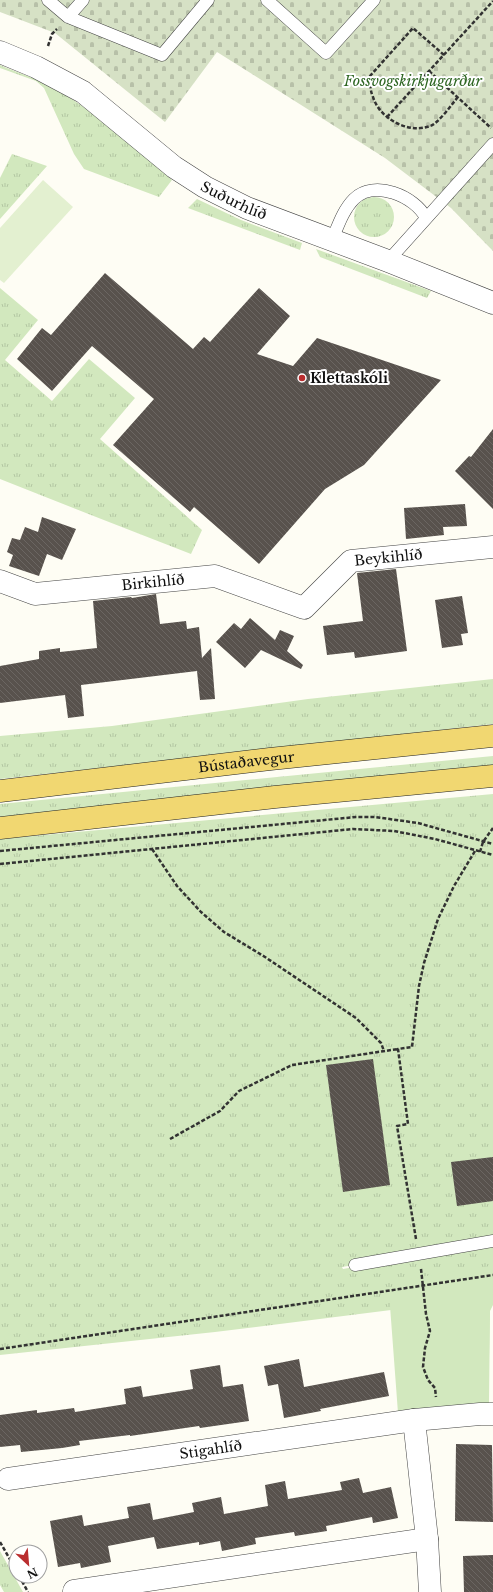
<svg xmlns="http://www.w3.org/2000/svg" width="493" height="1592" font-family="'Libre Baskerville',serif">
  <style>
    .grass { fill: url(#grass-tufts) }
    .cemetery { fill: url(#cemetery-stones) }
    .park { fill: #d2e8be }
    .pitch { fill: #e3f0d0 }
    .building { fill: url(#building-back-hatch) }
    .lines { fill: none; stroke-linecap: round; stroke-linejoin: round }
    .lane-casing { stroke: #434343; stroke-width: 13 }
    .street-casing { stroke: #434343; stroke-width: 23 }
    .primary-casing { stroke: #212121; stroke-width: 23 }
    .path { stroke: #323232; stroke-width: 2.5; stroke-dasharray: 4 2; stroke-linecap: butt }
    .lane { stroke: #fff; stroke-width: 12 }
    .street { stroke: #fff; stroke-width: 22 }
    .primary { stroke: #f1d771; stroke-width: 22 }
    .poi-dot { fill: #ba2e2f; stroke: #fff; stroke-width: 1.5 }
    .labels { text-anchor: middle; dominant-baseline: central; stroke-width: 4; stroke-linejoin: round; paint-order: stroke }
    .park-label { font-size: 14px; font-style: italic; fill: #2e6623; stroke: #fff }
    .street-label { font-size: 14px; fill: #101010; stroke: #fff }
    .poi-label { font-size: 14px; font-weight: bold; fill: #101010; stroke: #fff; text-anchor: start }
  </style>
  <defs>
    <pattern id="grass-tufts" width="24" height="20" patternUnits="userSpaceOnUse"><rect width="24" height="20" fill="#d2e8be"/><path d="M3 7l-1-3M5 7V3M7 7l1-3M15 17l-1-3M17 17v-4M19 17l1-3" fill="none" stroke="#b3c6a2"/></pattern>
    <pattern id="cemetery-stones" width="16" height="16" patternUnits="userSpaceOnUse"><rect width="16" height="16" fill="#d6e1c5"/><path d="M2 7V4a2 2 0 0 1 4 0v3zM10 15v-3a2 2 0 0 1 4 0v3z" fill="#b7c0a8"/></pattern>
    <pattern id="building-back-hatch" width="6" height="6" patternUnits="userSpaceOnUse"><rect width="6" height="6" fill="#58524d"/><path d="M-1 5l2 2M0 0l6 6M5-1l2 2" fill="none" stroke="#6b6662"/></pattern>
  </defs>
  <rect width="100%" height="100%" fill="#fefdf4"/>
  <!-- grass -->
  <path class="grass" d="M 0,65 C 18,73 39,79 56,89 C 98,114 136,148 172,180 L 159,197 L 84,169 L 74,154 L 44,88 L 36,81 L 0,68 Z
    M 12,154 L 47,166 L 0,219 L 0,178 Z
    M354 217a20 20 0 1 1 40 0a20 20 0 1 1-40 0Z
    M 197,199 L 241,220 L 302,243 L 300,250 L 188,208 Z
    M 316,249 L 431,291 L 427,298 L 320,257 Z
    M 0,288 L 38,320 L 5,360 L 52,401 L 89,359 L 135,398 L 100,439 L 202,530 L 191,554 L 91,515 L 0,479 Z
    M 493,679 L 493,724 L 0,779 L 0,736 L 112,726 L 308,699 Z
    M 493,756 L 493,765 L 0,817 L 0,804 Z
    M 493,794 L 493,1241 L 342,1267 L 343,1269 L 493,1243 L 493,1305 L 490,1311 L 488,1404 L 431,1407 L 399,1309 L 215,1332 L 0,1355 L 0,839 Z
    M 0,1551 L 23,1592 L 4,1592 L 0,1585 Z"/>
  <!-- cemetery -->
  <path class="cemetery" d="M 0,0 L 493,0 L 493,251 L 451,208 L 385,158 L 217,52 L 165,122 L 55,33 L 0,12 Z"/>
  <!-- park -->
  <path class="park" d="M 491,1266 C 493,1279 493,1297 490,1309 L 489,1405 L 447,1405 L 398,1413 L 390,1306 L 393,1281 Z"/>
  <!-- pitch -->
  <path class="pitch" d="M 43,180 L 73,207 L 4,283 L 0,280 L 0,228 Z"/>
  <!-- building -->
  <path class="building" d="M 105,273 L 193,349 L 204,337 L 210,342 L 259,288 L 290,316 L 257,354 L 293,366 L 317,338 L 441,380 L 364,465 L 325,489 L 259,564 L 194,507 L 190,512 L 113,445 L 154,399 L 92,346 L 52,391 L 17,359 L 42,328 L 51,335 Z
    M 493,429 L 493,509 L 455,471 L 469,456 L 471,457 Z
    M 465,504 L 467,526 L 443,527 L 444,535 L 406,539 L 404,508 Z
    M 42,517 L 76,529 L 62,560 L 47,554 L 39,576 L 9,566 L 13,555 L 7,552 L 12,538 L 20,540 L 25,527 L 38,532 Z
    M 396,569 L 407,651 L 355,658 L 354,652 L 327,655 L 323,626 L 363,621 L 357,573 Z
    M 156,594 L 160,624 L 186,621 L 187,629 L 199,627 L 202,658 L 211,648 L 215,699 L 200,700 L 197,671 L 81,685 L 84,716 L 68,718 L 65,695 L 0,703 L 0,666 L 39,659 L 39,651 L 60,648 L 60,652 L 97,648 L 93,601 L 131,597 L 132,598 Z
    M 462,596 L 468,633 L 461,634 L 463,645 L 442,648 L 435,600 Z
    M 250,618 L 275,640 L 280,630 L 294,636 L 287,651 L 303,665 L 301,669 L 261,650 L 245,668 L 216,642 L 234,623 L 241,629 Z
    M 373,1059 L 390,1185 L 343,1192 L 326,1065 Z
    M 493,1157 L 493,1201 L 457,1206 L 451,1162 Z
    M 299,1359 L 304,1387 L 384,1372 L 389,1396 L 320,1409 L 321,1411 L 284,1418 L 278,1384 L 268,1386 L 264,1366 Z
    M 220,1365 L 223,1387 L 243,1384 L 249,1421 L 200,1428 L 199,1426 L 130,1436 L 130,1435 L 79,1441 L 80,1445 L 62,1448 L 21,1452 L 20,1445 L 0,1447 L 0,1415 L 37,1410 L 37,1413 L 74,1408 L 75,1412 L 126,1404 L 124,1389 L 141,1386 L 143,1397 L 193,1389 L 190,1370 Z
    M 456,1444 L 492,1445 L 493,1522 L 455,1521 Z
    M 359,1478 L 363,1493 L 391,1487 L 398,1518 L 373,1523 L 372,1517 L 326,1526 L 327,1531 L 295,1536 L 294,1532 L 255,1538 L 256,1544 L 222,1551 L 220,1541 L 199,1545 L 199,1542 L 157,1549 L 154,1537 L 108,1546 L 111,1562 L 81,1568 L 80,1563 L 58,1567 L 50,1521 L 82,1515 L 84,1526 L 129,1518 L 127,1507 L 150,1503 L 153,1520 L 194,1512 L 192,1503 L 221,1497 L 224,1514 L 268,1506 L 265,1485 L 285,1481 L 288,1499 L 342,1490 L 340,1482 Z
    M 493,1555 L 493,1592 L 464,1592 L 463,1556 Z"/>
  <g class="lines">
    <!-- lane casing -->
    <g class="lane-casing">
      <path id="lane" d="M 48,0 L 68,17 L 162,55 L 208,0
        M 267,0 L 326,53 L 374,0
        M 68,17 L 83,0
        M 332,240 C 338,226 343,210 354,199 C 374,179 415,196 426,218
        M 388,261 L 493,144
        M 355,1265 L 493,1241"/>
    </g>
    <!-- street casing -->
    <g class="street-casing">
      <g id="street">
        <path id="s1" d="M 0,52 L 36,67 L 83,92 L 174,167 L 205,187 L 247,208 L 388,261 L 493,303"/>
        <path id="s2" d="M 0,581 L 35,594 L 215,576 L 304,608 L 351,561 L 493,547"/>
        <path d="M 414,1420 L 427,1539 L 430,1592"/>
        <path id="s3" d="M 8,1479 L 414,1420 L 480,1414 L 493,1414"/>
        <path d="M 74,1591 L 427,1539"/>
      </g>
    </g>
    <!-- primary casing -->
    <g class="primary-casing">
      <g id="primary">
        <path id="s4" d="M 0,791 L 270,759 L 493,736"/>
        <path d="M 0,828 L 275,797 L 493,776"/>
      </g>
    </g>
    <!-- path -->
    <path class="path" d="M 48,46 L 52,34 L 57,29
      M 444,55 L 413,28 L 370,76 C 370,83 370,90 373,97 C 380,119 408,134 430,126 C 438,124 452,104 458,97
      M 429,71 L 491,128
      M 387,117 L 493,1
      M 152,849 L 177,886 L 201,912 L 224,932 L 265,957 L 356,1018 L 381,1043 L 384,1051
      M 0,851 L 356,817 L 375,817 L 418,823 L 493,844
      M 480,852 L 483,842 L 493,828
      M 0,864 L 353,829 L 394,831 L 435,839 L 493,855
      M 170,1139 L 220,1111 L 239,1091 L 292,1065 L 398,1049
      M 416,1239 L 397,1126 L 408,1124 L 398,1049 L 412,1047 L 419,986 L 424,963 L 438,919 L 454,886 L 475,851
      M 421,1269 L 426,1314 L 430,1331 L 425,1348 L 423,1367 L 428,1380 L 435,1388 L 436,1397
      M 0,1349 L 493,1275
      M 0,1542 L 16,1570
      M 19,1576 L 28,1592"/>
    <!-- lane -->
    <use href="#lane" class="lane"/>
    <!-- street -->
    <use href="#street" class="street"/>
    <!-- primary -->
    <use href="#primary" class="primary"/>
  </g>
  <!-- markers -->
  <circle class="poi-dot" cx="302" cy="378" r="4"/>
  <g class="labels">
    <!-- park labels -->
    <g class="park-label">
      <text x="413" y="81">Fossvogskirkjugarður</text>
    </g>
    <!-- street labels -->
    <g class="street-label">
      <text stroke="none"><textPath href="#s1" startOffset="279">Suðurhlíð</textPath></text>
      <text stroke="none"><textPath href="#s2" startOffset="417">Beykihlíð</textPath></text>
      <text stroke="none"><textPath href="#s2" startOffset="156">Birkihlíð</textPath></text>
      <text stroke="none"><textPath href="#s4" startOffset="248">Bústaðavegur</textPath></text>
      <text stroke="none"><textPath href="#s3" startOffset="205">Stigahlíð</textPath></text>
    </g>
    <!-- poi labels -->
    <g class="poi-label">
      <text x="310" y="378">Klettaskóli</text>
    </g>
  </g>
  <!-- north arrow -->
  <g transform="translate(28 1564) rotate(154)"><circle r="19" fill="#ffffff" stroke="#9f9f9f"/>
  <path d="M0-3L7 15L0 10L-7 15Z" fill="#ba2e2f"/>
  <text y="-6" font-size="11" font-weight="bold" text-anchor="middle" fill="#101010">N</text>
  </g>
</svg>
